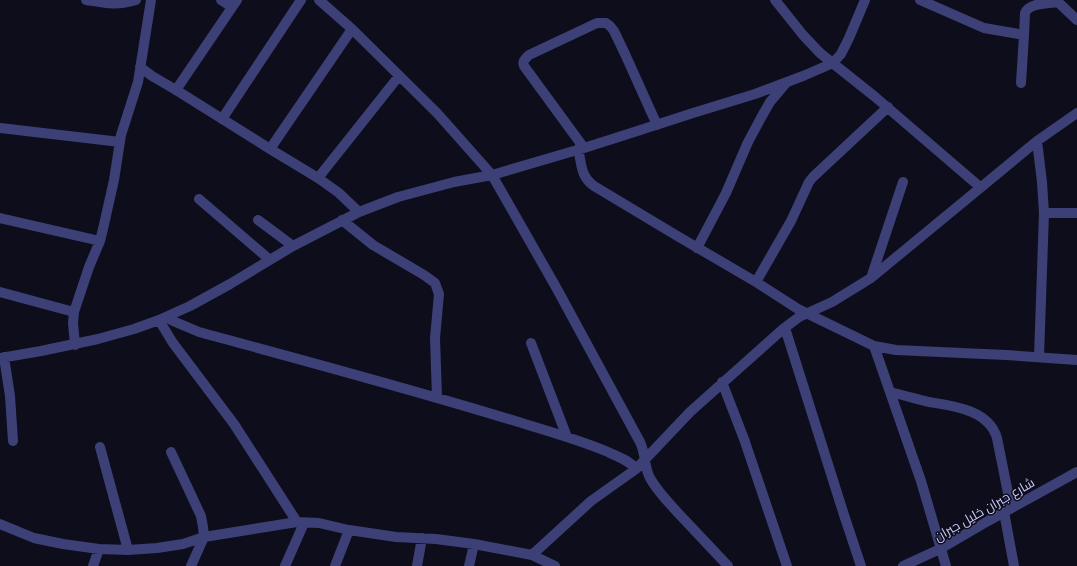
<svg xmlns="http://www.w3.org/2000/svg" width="1077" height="566" font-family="'Golos Text',Cairo,sans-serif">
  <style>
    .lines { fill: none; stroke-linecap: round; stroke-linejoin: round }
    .minor { stroke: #3c4077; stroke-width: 10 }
    .labels { text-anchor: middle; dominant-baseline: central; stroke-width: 3; stroke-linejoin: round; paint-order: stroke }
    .street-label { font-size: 13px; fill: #ccccfb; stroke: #0e0d1c }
  </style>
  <rect width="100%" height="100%" fill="#0e0d1c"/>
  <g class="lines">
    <!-- minor -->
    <path class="minor" d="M 86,0 C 105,3 117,6 136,0
      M 221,0 L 232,7
      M 319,0 L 352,29 L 437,113 L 492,175 L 516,217 L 557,289 L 640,442 C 646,454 644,467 650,478 C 657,491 669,503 679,514 C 695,531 712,549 728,566
      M 775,0 L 803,35 L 820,53 L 874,96 L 980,187
      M 920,0 L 984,28 L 1024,35 L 1021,83
      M 1058,2 L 1077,20
      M 1024,35 L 1025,13 C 1030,2 1048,4 1058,2
      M 140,67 L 152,76 L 176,90 L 270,149 L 318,178 L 339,193 L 359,212
      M 176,90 L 237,0
      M 222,119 L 301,0
      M 0,128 L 120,142
      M 1037,141 L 1042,182 L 1044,213 L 1039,357
      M 584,148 L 524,66 C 522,61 525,59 529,55 L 597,23 L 606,23 L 610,26 L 614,31 L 625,54 L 657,125
      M 270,149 L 352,29
      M 578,149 C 582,164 580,176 594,186 L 679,237 L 756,282 L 798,309 L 874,346 L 896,350 L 1006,355 L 1077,360
      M 318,178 L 399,76
      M 199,199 L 270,260
      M 1044,213 L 1077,213
      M 0,218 L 100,241
      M 258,220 L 293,246
      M 342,220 L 373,245 L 424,275 L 435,283 L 439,294 L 435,338 L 437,397
      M 697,248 L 726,193 L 748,142 L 762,116 L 770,102 L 786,83
      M 871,278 L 903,182
      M 756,282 L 791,221 L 809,182 L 813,177 L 888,107
      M 0,292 L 74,312 L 73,323 L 75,345
      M 74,312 L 89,267 L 100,241 L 103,229 L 114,180 L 121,135 L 138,82 L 151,0
      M 166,317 L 173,321 L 199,332 C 309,362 419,391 528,425 C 555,433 582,441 608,452 C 618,457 629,460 636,469
      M 159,320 L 173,343 L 234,424 L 297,522
      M 785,328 L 844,515 L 861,566
      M 531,343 L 567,437
      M 874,346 L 921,481 L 946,566
      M 4,357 L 10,396 L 13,441
      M 0,358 L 41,351 L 98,339 L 134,329 L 159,320 L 190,306 L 230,284 L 293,246 L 359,212 L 398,197 L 454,182 L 492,175 L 584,148 L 628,134 L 693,113 L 755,94 L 803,76 L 833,63 L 841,54 L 849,38 L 865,0
      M 722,382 L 744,439 L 787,566
      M 890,392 C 903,395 916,399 929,402 C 954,406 989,410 997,438 L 1011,508
      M 100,447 L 128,550
      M 171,452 L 201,516 L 203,527 L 204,537 L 191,566
      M 1004,512 L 1014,566
      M 0,524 L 34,538 L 63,544 L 99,549 L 128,550 L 157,548 L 183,544 L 204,537 L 297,522 L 319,523 L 349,530 L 396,537 L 436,539 L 474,544 L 532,555 L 555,566
      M 532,555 L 591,501 L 636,469 L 690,412 L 783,329 L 799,317 L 832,302 L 871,278 L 1037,141 L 1077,113
      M 93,566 L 99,549
      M 285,566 L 304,523
      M 335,566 L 349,530
      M 417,566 L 422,538
      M 469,566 L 474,544
      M 903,566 L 940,549 L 988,521 L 1077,472"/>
  </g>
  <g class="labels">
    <!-- street labels -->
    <g class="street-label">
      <text transform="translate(984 509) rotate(-30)">شارع جبران خليل جبران</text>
    </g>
  </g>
</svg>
